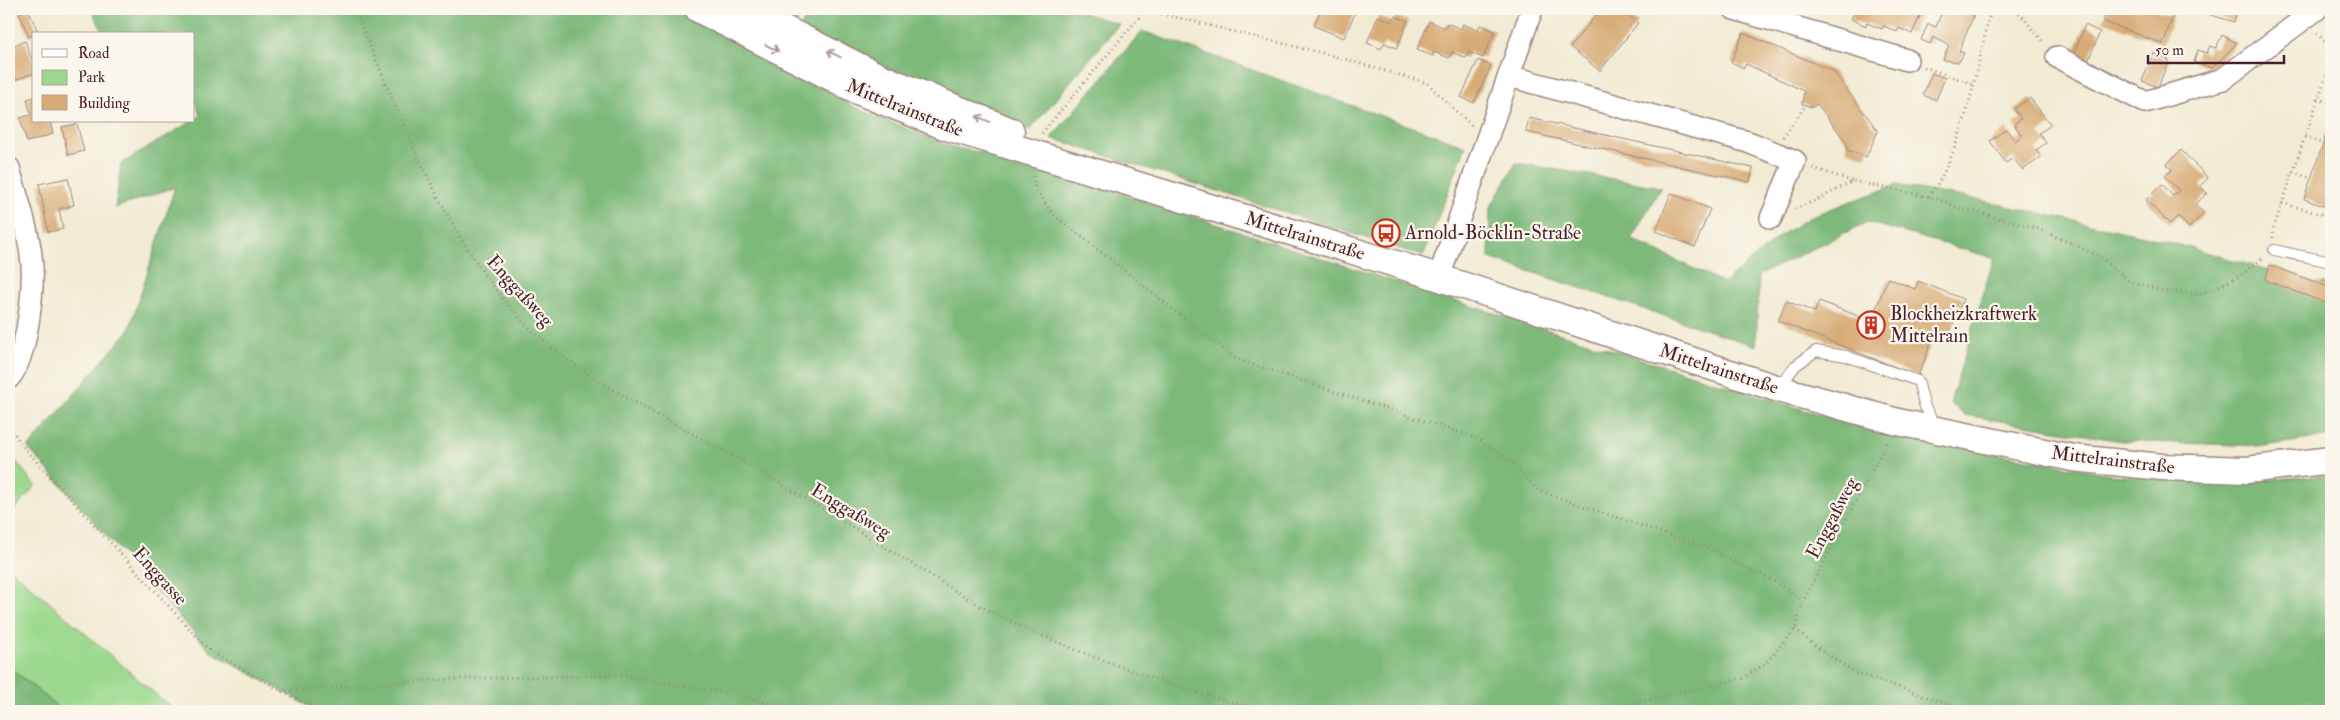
<svg xmlns="http://www.w3.org/2000/svg" width="2340" height="720" font-family="'IM FELL Double Pica',serif">
  <style>
    .green { fill: #9cd98e; stroke: #737c5c }
    .forest { fill: #7db979; stroke: #646c52 }
    .building { fill: #d7ab76 }
    .lines { fill: none; stroke-linecap: round; stroke-linejoin: round }
    .service-casing { stroke: #9e857f; stroke-width: 12 }
    .minor-casing { stroke: #9e857f; stroke-width: 24 }
    .tertiary-casing { stroke: #9e857f; stroke-width: 29 }
    .path { stroke: #9e857f; stroke-width: 3; stroke-dasharray: 1 4; stroke-linecap: butt }
    .service { stroke: #fff; stroke-width: 10 }
    .minor { stroke: #fff; stroke-width: 21 }
    .tertiary { stroke: #fff; stroke-width: 26 }
    .oneway { stroke: #ae9aa0 }
    .labels { text-anchor: middle; dominant-baseline: central; stroke-width: 4.5; stroke-linejoin: round; paint-order: stroke }
    .street-label { font-size: 19px; fill: #4a1f2b; stroke: #fbf7ec }
    .poi-label { font-size: 19px; fill: #4a1f2b; stroke: #fbf7ec; text-anchor: start }
  </style>
  <rect width="100%" height="100%" fill="#fbf7ec"/>
  <filter id="ink" filterUnits="userSpaceOnUse"><feTurbulence type="fractalNoise" baseFrequency=".02" numOctaves="2"/><feDisplacementMap in="SourceGraphic" scale="10" xChannelSelector="R" yChannelSelector="G"/><feConvolveMatrix kernelMatrix="1 2 1 2 8 2 1 2 1" color-interpolation-filters="sRGB"/></filter>
  <filter id="wash" filterUnits="userSpaceOnUse"><feTurbulence type="fractalNoise" baseFrequency=".0096" numOctaves="4" result="noise"/><feDisplacementMap in="SourceGraphic" scale="20" xChannelSelector="R" yChannelSelector="G"/><feGaussianBlur stdDeviation="1.12" result="paint"/><feColorMatrix in="noise" values="0 0 0 0 0 0 0 0 0 0 0 0 0 0 0 0 0 1.4 0 .05"/><feComposite in="paint" operator="in"/></filter>
  <g filter="url(#wash)">
    <rect width="100%" height="100%" fill="#f1ebd3"/>
    <!-- green -->
    <path class="green" d="M 764,9 L 804,9 L 794,27 Z
      M 9,452 L 35,486 L 9,516 Z
      M 9,568 L 175,711 L 63,711 L 9,667 Z"/>
    <!-- forest -->
    <path class="forest" d="M 91,9 L 681,9 L 738,42 L 816,83 L 856,108 L 955,148 L 1005,156 L 1433,294 L 1872,431 L 2121,476 L 2248,481 L 2331,475 L 2331,711 L 318,711 L 210,651 L 28,448 L 129,330 L 175,187 L 115,208 L 121,164 L 200,116 L 194,97 L 194,34 L 104,34 Z
      M 811,9 L 1071,9 L 1119,24 L 1030,130 L 865,64 L 800,28 Z
      M 1142,31 L 1466,146 L 1423,256 L 1051,138 Z
      M 1516,163 L 1661,187 L 1631,239 L 1724,283 L 1781,235 L 1814,215 L 1896,185 L 1979,200 L 2166,241 L 2310,282 L 2331,285 L 2331,436 L 2264,446 L 2122,441 L 1965,415 L 1950,403 L 1994,258 L 1867,222 L 1759,275 L 1756,346 L 1489,258 L 1490,208 Z
      M 9,667 L 63,711 L 9,711 Z"/>
    <g id="blocks">
      <!-- building -->
      <path class="building" d="M 28,9 L 39,34 L 34,34 L 29,37 L 19,13 Z
        M 1321,9 L 1345,9 L 1355,13 L 1344,38 L 1314,26 Z
        M 1601,9 L 1621,9 L 1638,23 L 1600,71 L 1570,47 Z
        M 1856,9 L 1923,9 L 1912,34 L 1899,28 L 1897,32 L 1884,26 L 1882,29 L 1867,23 L 1866,26 L 1851,19 Z
        M 1943,9 L 1959,9 L 1974,15 L 1959,51 L 1964,53 L 1959,62 L 1943,60 L 1949,45 L 1933,37 L 1930,44 L 1921,40 L 1928,24 L 1936,27 Z
        M 2108,9 L 2153,9 L 2173,16 L 2163,44 L 2103,21 Z
        M 2192,9 L 2238,9 L 2234,22 Z
        M 1378,16 L 1393,22 L 1395,16 L 1408,21 L 1397,48 L 1384,43 L 1381,49 L 1367,43 Z
        M 1429,21 L 1445,28 L 1447,23 L 1461,29 L 1463,24 L 1478,30 L 1480,25 L 1495,31 L 1483,58 L 1469,52 L 1466,58 L 1452,52 L 1449,58 L 1434,52 L 1433,56 L 1417,50 Z
        M 2085,25 L 2100,32 L 2086,66 L 2071,60 Z
        M 1743,33 L 1833,71 L 1878,131 L 1866,157 L 1847,150 L 1847,143 L 1817,104 L 1812,107 L 1802,104 L 1804,91 L 1746,64 L 1744,68 L 1731,62 Z
        M 2222,35 L 2237,43 L 2212,68 L 2194,62 L 2198,50 L 2207,53 L 2210,46 L 2216,48 Z
        M 25,41 L 34,65 L 34,73 L 9,82 L 9,47 Z
        M 2154,53 L 2169,60 L 2158,87 L 2142,81 Z
        M 1478,60 L 1491,66 L 1474,103 L 1461,97 Z
        M 1932,73 L 1945,78 L 1936,100 L 1923,95 Z
        M 34,97 L 34,121 L 50,121 L 53,134 L 27,142 L 20,118 L 31,115 L 27,99 Z
        M 2030,98 L 2051,125 L 2039,133 L 2046,143 L 2036,150 L 2041,157 L 2023,170 L 2013,158 L 2006,163 L 1990,141 L 2006,129 L 2015,141 L 2022,136 L 2014,124 L 2021,119 L 2014,109 Z
        M 1529,118 L 1753,168 L 1750,182 L 1526,132 Z
        M 2331,120 L 2331,209 L 2304,199 Z
        M 77,124 L 84,151 L 68,155 L 62,127 Z
        M 2181,150 L 2208,178 L 2200,186 L 2207,193 L 2195,205 L 2204,213 L 2189,228 L 2178,216 L 2170,224 L 2146,200 L 2162,184 L 2173,196 L 2179,191 L 2165,176 L 2172,170 L 2167,164 Z
        M 68,178 L 74,205 L 59,209 L 63,229 L 48,232 L 39,184 Z
        M 1671,193 L 1710,209 L 1695,247 L 1656,231 Z
        M 2270,265 L 2331,288 L 2331,305 L 2265,280 Z
        M 1888,278 L 1915,289 L 1918,281 L 1963,299 L 1949,334 L 1937,329 L 1918,376 L 1778,321 L 1786,301 L 1815,312 L 1819,301 L 1871,321 Z
        M 9,279 L 11,279 L 12,298 L 9,299 Z"/>
    </g>
  </g>
  <g filter="url(#ink)">
    <use href="#blocks" fill-opacity="0" stroke="#9e857f" stroke-width="1"/>
    <g class="lines">
      <!-- service casing -->
      <g class="service-casing">
        <path id="service" d="M 2274,250 L 2331,262
          M 1779,389 L 1795,366 L 1816,351 L 1846,356 L 1918,381 L 1925,407 L 1937,427"/>
      </g>
      <!-- minor casing -->
      <g class="minor-casing">
        <path id="minor" d="M 1734,9 L 1907,60
          M 2057,57 L 2145,102 L 2223,79 L 2317,9
          M 1509,76 L 1748,142 L 1795,161 L 1771,218
          M 9,168 C 16,195 28,227 31,255 C 35,283 28,357 9,378
          M 1439,277 L 1532,9"/>
      </g>
      <!-- tertiary casing -->
      <g class="tertiary-casing">
        <path id="tertiary" d="M 698,9 L 860,92 L 944,126 L 1422,272 L 1779,389 L 1898,422 L 2073,458 L 2162,467 L 2247,470 L 2331,460
          M 745,9 L 878,76 L 1011,131"/>
      </g>
      <!-- path -->
      <path class="path" d="M 356,9 L 360,23 C 404,123 443,232 517,315 C 571,375 665,417 736,458 C 798,493 858,531 919,568 C 944,583 969,601 996,614 C 1081,656 1172,687 1264,711
        M 1142,9 L 1330,55 L 1427,83 L 1472,126
        M 2016,9 L 2044,43
        M 2317,33 L 2331,49
        M 1924,67 L 1973,84
        M 2318,99 L 2331,104
        M 1042,133 L 1146,9
        M 2305,136 L 2323,144
        M 1783,137 L 1806,105
        M 1813,168 L 1852,181
        M 2293,172 L 2311,178
        M 1033,176 L 1035,188 L 1053,214 L 1236,359 L 1476,438 L 1510,461 L 1539,491 L 1707,548 L 1777,583 L 1803,601
        M 1929,197 C 1965,147 1976,69 1991,9
        M 2282,203 L 2331,217
        M 1795,209 L 1817,200 L 1853,181 L 1938,199 L 1960,208 L 2036,228 L 2099,256 L 2129,281 L 2164,291 L 2201,294 L 2240,276 L 2264,257
        M 2273,238 L 2273,230 L 2331,62
        M 9,426 L 25,449 L 210,651 L 318,711
        M 1795,629 L 1818,648 L 1856,673 L 1969,711
        M 281,691 L 452,679 L 619,675 L 708,690 L 804,711
        M 1601,711 L 1743,678 L 1765,664 L 1795,629 L 1803,601 L 1888,440"/>
      <!-- service -->
      <use href="#service" class="service"/>
      <!-- minor -->
      <use href="#minor" class="minor"/>
      <!-- tertiary -->
      <use href="#tertiary" class="tertiary"/>
    </g>
    <!-- one-way arrows -->
    <defs><path id="oneway-shaft" d="M-6 0H5M1.5-3L5.5 0L1.5 3" fill="none" stroke-width="1.6" stroke-linecap="round" stroke-linejoin="round" transform="scale(1.25)"/></defs>
    <g class="oneway">
      <use href="#oneway-shaft" transform="translate(772 48) rotate(27)"/>
      <use href="#oneway-shaft" transform="translate(834 54) rotate(-153)"/>
      <use href="#oneway-shaft" transform="translate(983 119) rotate(-157)"/>
    </g>
  </g>
  <!-- icons -->
  <defs>
    <g id="bus-ring" transform="scale(1.4375)"><circle r="9.5" fill="#fbf7ec" stroke="#c8321e" stroke-width="1.5"/><path d="M-5-6H5V4H4V6H2V4H-2V6H-4V4H-5ZM-3.5-4V0h7V-4ZM-3.5 1.2v1.5H-2V1.2ZM2 1.2v1.5H3.5V1.2Z" fill="#c8321e"/></g>
    <g id="building-ring" transform="scale(1.4375)"><circle r="9.5" fill="#fbf7ec" stroke="#c8321e" stroke-width="1.5"/><path d="M-4-6H4V6H1V3H-1V6H-4ZM-2.5-4.3h1.7v1.8h-1.7ZM.8-4.3h1.7v1.8H.8ZM-2.5-1h1.7V.8h-1.7ZM.8-1h1.7V.8H.8Z" fill="#c8321e"/></g>
  </defs>
  <g fill-rule="evenodd">
    <use href="#bus-ring" x="1386" y="233"/>
    <use href="#building-ring" x="1871" y="325"/>
  </g>
  <g class="labels">
    <!-- street labels -->
    <g class="street-label">
      <text transform="translate(905 108) rotate(22)">Mittelrainstraße</text>
      <text transform="translate(1305 236) rotate(17)">Mittelrainstraße</text>
      <text transform="translate(520 291) rotate(48)">Enggaßweg</text>
      <text transform="translate(1719 369) rotate(18)">Mittelrainstraße</text>
      <text transform="translate(2113 460) rotate(7)">Mittelrainstraße</text>
      <text transform="translate(851 511) rotate(31)">Enggaßweg</text>
      <text transform="translate(1832 518) rotate(-62)">Enggaßweg</text>
      <text transform="translate(160 576) rotate(48)">Enggasse</text>
    </g>
    <!-- poi labels -->
    <g class="poi-label">
      <text x="1405" y="233">Arnold-Böcklin-Straße</text>
      <text x="1890" y="314">Blockheizkraftwerk<tspan x="1890" dy="22">Mittelrain</tspan></text>
    </g>
  </g>
  <!-- margin -->
  <rect width="2340" height="720" fill="none" stroke="#fbf7ec" stroke-width="30"/>
  <!-- legend -->
  <rect x="32" y="32" width="162" height="90" fill="#fbf7ec" stroke="#b4a19f"/>
  <rect x="42" y="49" width="25" height="8" fill="#ffffff" stroke="#b4a19f"/>
  <text x="78" y="58" font-size="15" fill="#4a1f2b">Road</text>
  <rect x="42" y="70" width="25" height="15" fill="#9cd98e" stroke="#b4a19f"/>
  <text x="78" y="82" font-size="15" fill="#4a1f2b">Park</text>
  <rect x="42" y="95" width="25" height="15" fill="#d7ab76" stroke="#b4a19f"/>
  <text x="78" y="108" font-size="15" fill="#4a1f2b">Building</text>
  <!-- scale -->
  <path d="M2148 55v8h136v-8" fill="none" stroke="#4a1f2b" stroke-width="2.5"/>
  <text x="2155" y="55" font-size="15" fill="#4a1f2b" stroke="#fbf7ec" stroke-width="4" paint-order="stroke">50 m</text>
</svg>
